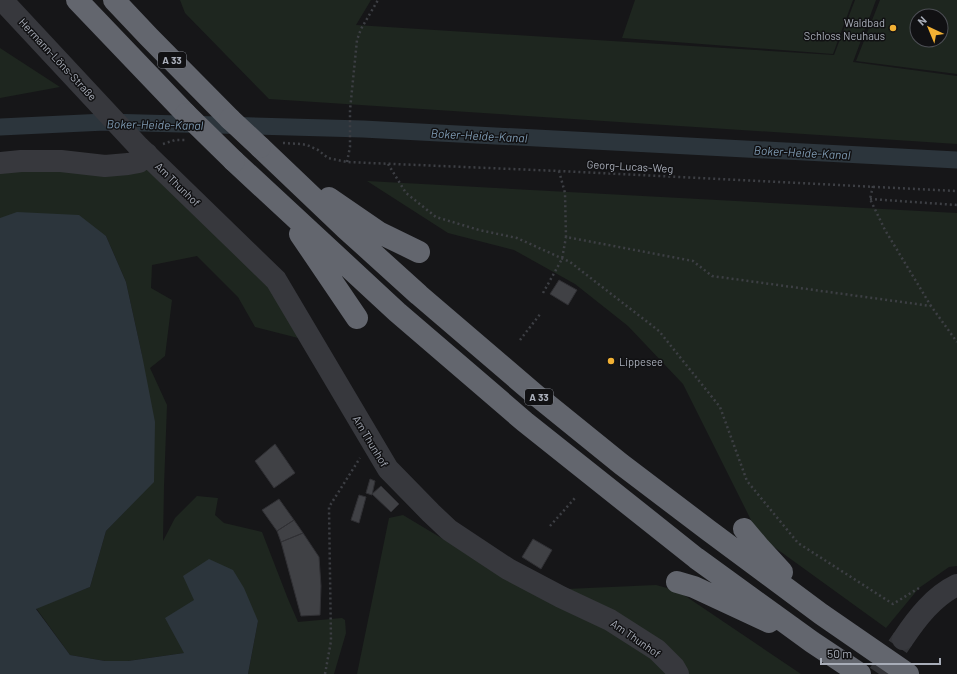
<svg xmlns="http://www.w3.org/2000/svg" width="957" height="674" font-family="Barlow,sans-serif">
  <style>
    .green { fill: #1e261f; fill-rule: evenodd }
    .water { fill: #2c353c }
    .lines { fill: none; stroke-linecap: round; stroke-linejoin: round }
    .canal { stroke: #2c353c; stroke-width: 17 }
    .building { fill: #404145; stroke: #303034 }
    .minor-tunnel { stroke: #333438; stroke-width: 22; stroke-dasharray: 22 11; stroke-linecap: butt }
    .path { stroke: #3d3f44; stroke-width: 2.5; stroke-dasharray: 2 3; stroke-linecap: butt }
    .minor { stroke: #37383d; stroke-width: 22 }
    .highway { stroke: #63666e; stroke-width: 22 }
    .highway-bridge { stroke: #63666e; stroke-width: 22 }
    .poi-dot { fill: #f2b134; stroke: #111113; stroke-width: 1.5 }
    .labels { text-anchor: middle; dominant-baseline: central; stroke-width: 3; stroke-linejoin: round; paint-order: stroke }
    .shield { fill: #111113; stroke: #7b7e86; stroke-width: 1 }
    .shield-label { font-size: 10px; font-weight: bold; fill: #a8adb8 }
    .poi-label { font-size: 11px; fill: #a8adb8; stroke: #111113; text-anchor: end }
    .street-label { font-size: 11px; fill: #a8adb8; stroke: #111113 }
    .water-label { font-size: 12px; font-style: italic; fill: #7f9bb3; stroke: #111113 }
  </style>
  <rect width="100%" height="100%" fill="#161618"/>
  <!-- green -->
  <path class="green" d="M 180,0 L 371,0 L 356,25 L 834,55 L 855,0 L 876,0 L 853,62 L 957,76 L 957,144 L 269,99 L 185,13 Z
    M 635,0 L 853,0 L 833,54 L 622,38 Z
    M 880,0 L 957,0 L 957,74 L 856,61 ZM 917,16 L 941,16 L 941,40 L 917,40 Z
    M 0,48 L 60,87 L 0,98 Z
    M 148,165 L 270,284 L 306,340 L 255,327 L 238,297 L 197,256 L 152,265 L 151,288 L 172,300 L 165,356 L 150,368 L 167,405 L 164,486 L 163,541 L 175,518 L 197,496 L 218,498 L 215,515 L 224,523 L 262,532 L 288,599 L 298,622 L 342,618 L 345,620 L 346,633 L 334,674 L 248,674 L 258,621 L 194,600 L 184,653 L 128,661 L 105,661 L 70,655 L 36,608 L 90,587 L 106,531 L 153,482 L 142,355 L 126,282 L 106,236 L 0,218 L 0,167 Z
    M 367,181 L 957,213 L 957,566 L 949,567 L 919,588 L 886,628 L 759,536 L 683,384 L 628,326 L 575,284 L 514,250 L 448,233 Z
    M 403,515 L 493,569 L 566,589 L 656,585 L 678,591 L 801,674 L 357,674 L 389,518 Z"/>
  <!-- water -->
  <path class="water" d="M 17,212 L 79,215 L 106,236 L 126,282 L 142,355 L 155,422 L 154,482 L 106,531 L 90,587 L 36,609 L 70,655 L 105,661 L 128,661 L 184,653 L 165,618 L 194,600 L 183,576 L 209,559 L 233,570 L 244,588 L 258,621 L 248,674 L 0,674 L 0,218 Z"/>
  <g class="lines">
    <!-- canal -->
    <path class="canal" d="M 0,127 L 105,122 L 363,129 L 957,160"/>
  </g>
  <!-- building -->
  <path class="building" d="M 559,280 L 577,290 L 568,305 L 550,294 Z
    M 275,444 L 295,473 L 274,488 L 255,461 Z
    M 370,479 L 375,481 L 372,495 L 366,493 Z
    M 381,486 L 399,504 L 391,512 L 372,494 Z
    M 359,495 L 366,497 L 359,523 L 351,520 Z
    M 279,499 L 294,520 L 277,531 L 262,510 Z
    M 294,520 L 303,533 L 281,542 L 277,531 Z
    M 303,533 L 319,557 L 321,586 L 320,615 L 301,616 L 281,542 Z
    M 533,539 L 552,550 L 541,569 L 522,557 Z"/>
  <g class="lines">
    <!-- minor-tunnel -->
    <path class="minor-tunnel" d="M 879,674 L 903,639"/>
    <!-- path -->
    <path class="path" d="M 283,143 L 301,144 L 307,145 L 318,150 L 328,158 L 347,162 L 559,171 L 957,191
      M 163,144 L 175,140 L 186,140
      M 347,162 L 350,147 L 350,110 L 357,40 L 361,29 L 378,0
      M 388,164 L 406,193 L 436,217 L 479,230 L 517,238 L 570,262 L 659,331 L 720,407 L 747,481 L 798,543 L 893,604 L 919,588
      M 559,171 L 565,193 L 566,237 L 693,261 L 712,276 L 931,306 L 957,342
      M 873,186 L 870,199 L 885,230 L 931,306
      M 870,199 L 957,205
      M 543,293 L 562,259 L 566,237
      M 520,340 L 541,313
      M 550,526 L 575,498
      M 325,674 L 331,641 L 329,507 L 360,458"/>
    <!-- minor -->
    <path class="minor" d="M 2,0 L 139,147 L 276,280 L 388,469 L 431,513 L 449,530 L 508,569 L 561,597 L 610,620 L 657,650 L 674,667 L 678,674
      M 0,163 L 21,161 L 61,161 L 105,166 L 128,164 L 139,162 L 147,154
      M 903,639 C 917,618 934,596 957,585"/>
    <!-- highway -->
    <path class="highway" d="M 77,0 L 186,114
      M 114,0 L 149,37 L 230,119
      M 260,147 L 345,228 L 419,295 L 537,396 L 621,464 L 708,530 L 821,614 L 908,674
      M 234,161 L 397,312 L 525,422 L 696,558 L 812,642 L 860,674
      M 329,198 L 380,233 L 419,252
      M 300,234 L 357,318
      M 744,529 L 760,548 L 782,572
      M 677,582 L 694,587 L 769,622"/>
    <!-- highway-bridge -->
    <path class="highway-bridge" d="M 186,114 L 234,161
      M 230,119 L 260,147"/>
  </g>
  <!-- markers -->
  <g class="poi-dot">
    <circle cx="893" cy="28" r="4"/>
    <circle cx="611" cy="361" r="4"/>
  </g>
  <g class="labels">
    <!-- shield labels -->
    <g class="shield">
      <rect x="158" y="52" width="28" height="16" rx="3"/>
      <rect x="525" y="389" width="28" height="16" rx="3"/>
    </g>
    <g class="shield-label">
      <text x="172" y="60">A 33</text>
      <text x="539" y="397">A 33</text>
    </g>
    <!-- poi labels -->
    <g class="poi-label">
      <text x="885" y="22">Waldbad<tspan x="885" dy="13">Schloss Neuhaus</tspan></text>
      <text x="619" y="361" text-anchor="start">Lippesee</text>
    </g>
    <!-- street labels -->
    <g class="street-label">
      <text transform="translate(58 59) rotate(47)">Hermann-Löns-Straße</text>
      <text transform="translate(630 166) rotate(3)">Georg-Lucas-Weg</text>
      <text transform="translate(178 184) rotate(44)">Am Thunhof</text>
      <text transform="translate(371 441) rotate(59)">Am Thunhof</text>
      <text transform="translate(636 638) rotate(35)">Am Thunhof</text>
    </g>
    <!-- water labels -->
    <g class="water-label">
      <text transform="translate(155 124) rotate(1)">Boker-Heide-Kanal</text>
      <text transform="translate(479 135) rotate(3)">Boker-Heide-Kanal</text>
      <text transform="translate(802 152) rotate(3)">Boker-Heide-Kanal</text>
    </g>
  </g>
  <!-- north arrow -->
  <g transform="translate(929 28) rotate(316)"><circle r="19" fill="#111113" stroke="#4d4f55"/>
  <path d="M0-3L7 15L0 10L-7 15Z" fill="#f2b134"/>
  <text y="-6" font-size="11" font-weight="bold" text-anchor="middle" fill="#a8adb8">N</text>
  </g>
  <!-- scale -->
  <path d="M821 658v6h119v-6" fill="none" stroke="#a8adb8" stroke-width="2"/>
  <text x="827" y="658" font-size="12" fill="#a8adb8" stroke="#111113" stroke-width="3" paint-order="stroke">50 m</text>
</svg>
